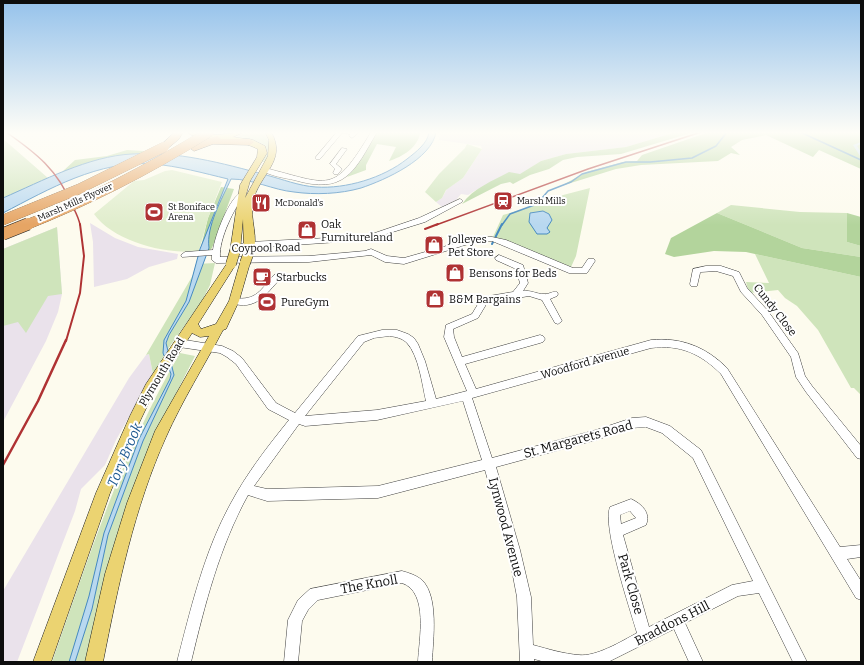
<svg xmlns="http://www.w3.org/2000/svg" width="864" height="665" font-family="Bitter,serif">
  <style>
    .industrial { fill: #eae2eb }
    .green { fill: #cfe4bb }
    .forest { fill: #b3d49c }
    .pitch { fill: #e0edcc }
    .water { fill: #b8d8f0; stroke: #468ac0 }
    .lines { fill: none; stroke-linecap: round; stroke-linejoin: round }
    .stream-far1 { stroke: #468ac0; stroke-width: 1.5 }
    .stream { stroke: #468ac0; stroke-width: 2 }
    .canal { fill: #b8d8f0; fill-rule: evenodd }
    .minor-casing { stroke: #404040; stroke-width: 1 }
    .major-casing { stroke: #1e1e1e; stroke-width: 1 }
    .highway-casing { stroke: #1e1e1e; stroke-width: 1 }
    .minor { fill: #fff; fill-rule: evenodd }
    .major { fill: #ebd371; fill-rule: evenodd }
    .highway { fill: #e6a564; fill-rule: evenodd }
    .rail-far2 { stroke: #af3233; stroke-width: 1.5 }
    .rail-far1 { stroke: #af3233; stroke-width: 2 }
    .rail { stroke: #af3233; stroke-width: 2.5 }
    .major-bridge-casing { stroke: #1e1e1e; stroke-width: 11; stroke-linecap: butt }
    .highway-bridge-far1-casing { stroke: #1e1e1e; stroke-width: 10; stroke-linecap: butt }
    .highway-bridge-casing { stroke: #1e1e1e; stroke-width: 13; stroke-linecap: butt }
    .major-bridge { stroke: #ebd371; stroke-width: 10 }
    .highway-bridge-far1 { stroke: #e6a564; stroke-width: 10 }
    .highway-bridge { stroke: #e6a564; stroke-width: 12 }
    .labels { text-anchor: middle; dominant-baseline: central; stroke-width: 4; stroke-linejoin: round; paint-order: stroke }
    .far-poi-label { font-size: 9px; fill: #0d0d0d; stroke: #fff; text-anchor: start }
    .far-street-label { font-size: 9px; fill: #0d0d0d; stroke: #fff }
    .poi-label { font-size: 11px; fill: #0d0d0d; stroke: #fff; text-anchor: start }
    .street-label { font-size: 11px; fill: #0d0d0d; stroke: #fff }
    .near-street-label { font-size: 13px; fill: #0d0d0d; stroke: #fff }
    .near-water-label { font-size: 14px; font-style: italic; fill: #225c92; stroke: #fff }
  </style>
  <rect width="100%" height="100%" fill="#fdfbee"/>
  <!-- industrial -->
  <path class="industrial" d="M 440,132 L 676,132 L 626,147 L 566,154 L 541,161 L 520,175 L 476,190 L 468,195 L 461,194 L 456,200 L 442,207 L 436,202 L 442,198 L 447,189 L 463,178 L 482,149 L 481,146 L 439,140 Z
    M 90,223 L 115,238 L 138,247 L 178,254 L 177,259 L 149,267 L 127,279 L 94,287 L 93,242 Z
    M 57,227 L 62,294 L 58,312 L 46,341 L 3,422 L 3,249 Z
    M 149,354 L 153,374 L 116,440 L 105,465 L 81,489 L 75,511 L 17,662 L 3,662 L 3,591 L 129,378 L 146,355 Z"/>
  <!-- green -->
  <path class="green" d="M 247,132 L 263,132 C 271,143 271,149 266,162 L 262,162 L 268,152 L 265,145 L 257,141 L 236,136 Z
    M 3,139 L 9,144 L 48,178 L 3,198 Z
    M 467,144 L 482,149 L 463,178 L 446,190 L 442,198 L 436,202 L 425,192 L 439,174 L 465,148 Z
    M 590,188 L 576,256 L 571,267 L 503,239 L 493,237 L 503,215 L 537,205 L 544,200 Z
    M 731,205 L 800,212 L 847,213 L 847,242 L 861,246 L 861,257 L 802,248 L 717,213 Z
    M 57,227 L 62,294 L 48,296 L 26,333 L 18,322 L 3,326 L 3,249 Z
    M 755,254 L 861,277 L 861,395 L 854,388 L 851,388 L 818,330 L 797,306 L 785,298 L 778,290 L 749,293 L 746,282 L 769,283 Z
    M 215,263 L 210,285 L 202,301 L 168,349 L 153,374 L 149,354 L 146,355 L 193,275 L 196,264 Z
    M 180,353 L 195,356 L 157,431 L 118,531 L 88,662 L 52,662 C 89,556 123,450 180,353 Z"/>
  <!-- forest -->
  <path class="forest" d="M 377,132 L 420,132 C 419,147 402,157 389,161 L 396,147 L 377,144 L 366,165 L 366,170 L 347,177 Z
    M 676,132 L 694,132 L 621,154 L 577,157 L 563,160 L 549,169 L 530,175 L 513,184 L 510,182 L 501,184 L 462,204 C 473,188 493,181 509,172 L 520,174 L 541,161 L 566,154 L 626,147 Z
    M 709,132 L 861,132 L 861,169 L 819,150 L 813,157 L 766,135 L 742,140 L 731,147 L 740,155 L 731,153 L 718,161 L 641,165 L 616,169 L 561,186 L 586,172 L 623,162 L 637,161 L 642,155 Z
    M 127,150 L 144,151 L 141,153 L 116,156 L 62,172 L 75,160 L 107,156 Z
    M 221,187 L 234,189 L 212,248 L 210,250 L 200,251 L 208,218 Z
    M 717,213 L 802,248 L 861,257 L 861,277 L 746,252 L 714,251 L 674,257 L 665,254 L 671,238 Z
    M 847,213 L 861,217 L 861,246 L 847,242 Z"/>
  <!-- pitch -->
  <path class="pitch" d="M 172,170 L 222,182 L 208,218 L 199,251 C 167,255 114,242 94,214 L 134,181 L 144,180 L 165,171 Z"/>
  <!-- water -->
  <path class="water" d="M 429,132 L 436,132 C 432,159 385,180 361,188 C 340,194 315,195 294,192 C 273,190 253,179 231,179 C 222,199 206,226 209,248 L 189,302 L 169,335 L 166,343 L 174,375 L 143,441 L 108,535 L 92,609 L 75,662 L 69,662 L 89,596 L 104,533 L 139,439 L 170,379 L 171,374 L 163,353 L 164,340 L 186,301 L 200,249 L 228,179 C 203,173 178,166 153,164 C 99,160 49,189 3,213 L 3,198 C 42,181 89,156 132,154 C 177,151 222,163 266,175 C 282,179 299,186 316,187 C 346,189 383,178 407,159 C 416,152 428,143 429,132 Z
    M 543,211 L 549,214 L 552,220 L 547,228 L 550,232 L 547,234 L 537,234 L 529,222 L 530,213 Z"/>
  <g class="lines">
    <!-- stream-far1 -->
    <path class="stream-far1" d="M 800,132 L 861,160
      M 502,225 L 510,214 L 537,204 L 548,191 L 571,182 L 582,174 L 626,162 L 650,162 L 692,158 L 716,146 L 727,132"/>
    <!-- stream -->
    <path class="stream" d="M 492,244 L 502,224"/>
    <!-- canal -->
    <path class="canal" d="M 861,142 L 861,144 L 857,146 L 861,152 L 861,156 L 860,156 L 853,145 Z"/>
    <!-- minor casing -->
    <g class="minor-casing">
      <path id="minor" d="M 337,132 L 357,132 L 358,133 L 352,138 L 349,136 L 350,134 L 342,133 L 320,159 L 316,159 L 316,157 Z
        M 371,132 L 377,132 C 354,172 345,195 294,180 C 285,178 269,176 262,170 L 265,168 C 330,184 333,196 371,132 Z
        M 342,148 L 347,149 L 336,164 L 342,169 L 338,174 L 334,174 L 333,173 L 335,169 L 330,164 Z
        M 242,192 L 245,194 C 234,209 219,238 220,257 L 309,256 L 365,251 L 371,249 L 387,256 L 404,258 L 478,237 L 492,237 L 506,240 L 573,268 L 582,268 L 588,259 L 594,259 L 595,261 L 587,273 L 569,273 L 492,241 L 478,241 L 404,264 L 385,262 L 371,255 L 309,262 L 216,263 L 212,260 L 212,255 L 182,257 L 181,255 L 185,252 L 213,250 C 215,236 229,197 242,192 Z
        M 460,199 L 462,200 L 462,202 L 425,222 L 367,240 L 250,248 L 245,248 L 235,254 L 231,251 L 240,244 L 250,242 L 366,236 L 419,218 Z
        M 499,255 L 523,265 L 528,283 L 523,291 C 531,290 536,294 544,294 C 548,295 552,291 557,292 L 558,294 L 557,296 L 550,299 L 562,321 L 558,324 L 555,323 L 542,300 L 529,296 L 487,303 L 478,318 L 453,329 L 454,337 L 462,357 L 540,335 L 543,336 L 545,339 L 543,342 L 540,343 L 465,364 L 476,389 L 651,340 C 681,337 706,347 727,368 L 840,547 L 861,545 L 861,557 L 847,559 L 861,581 L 861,600 L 856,598 L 721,374 C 701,354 680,344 651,348 L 472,398 L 492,458 L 596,430 L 632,418 L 646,417 L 670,426 L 701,450 L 807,662 L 793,662 L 759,593 L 738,596 L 685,623 L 703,662 L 689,662 L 674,629 L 608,662 L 545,662 L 534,659 L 534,662 L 520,662 L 517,597 L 508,550 L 485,470 L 378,498 L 267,501 L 248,495 C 219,548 205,604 191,662 L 177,662 C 191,608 204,552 231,503 C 247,473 268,446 289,420 L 268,409 L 236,364 L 227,357 L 220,353 L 179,347 L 176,346 L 174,343 L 176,340 L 179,339 L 222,346 L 233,351 L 242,358 L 276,403 L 295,413 L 358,336 L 382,330 L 397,330 L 408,334 L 414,338 L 418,344 L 425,361 L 436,399 L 467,391 L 444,337 L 446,325 L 472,314 L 481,299 L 489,296 L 513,292 L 520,283 L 516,269 L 496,260 L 495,258 ZM 390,336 C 396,337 402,338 407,343 C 419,356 422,384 426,401 L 377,410 L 305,416 L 364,342 L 374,338 ZM 463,401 L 482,460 L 378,486 L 267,489 L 254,486 L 299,424 L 305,426 L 377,420 ZM 646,427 L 662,433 L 693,458 L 753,581 L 732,585 L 649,627 L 623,535 L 646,525 C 651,513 642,504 631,499 L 610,507 C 602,526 630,609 637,633 C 622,641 596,657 579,655 C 564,654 548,649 533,645 L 531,597 L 520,550 L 496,467 L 596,440 L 632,428 ZM 630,511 L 636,518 L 621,524 L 620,515 Z
        M 706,266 L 721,266 L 739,272 L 747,288 L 768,311 L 798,353 L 805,376 L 812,386 L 861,446 L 861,459 L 857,458 L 806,392 L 796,377 L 791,357 L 762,315 L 741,292 L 733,276 L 716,271 L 701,272 L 700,273 L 697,286 L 691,286 L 690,284 L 693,269 Z
        M 277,274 L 281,277 L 280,279 C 265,295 256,311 231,303 L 230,301 L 234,298 C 257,301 260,290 274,275 Z
        M 402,571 C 409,573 416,575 422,580 C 439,597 433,639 432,662 L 418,662 C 419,640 429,592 402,583 L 318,600 L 308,610 L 302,621 L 298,662 L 284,662 L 288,620 L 298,600 L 310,589 Z"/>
    </g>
    <!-- major casing -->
    <g class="major-casing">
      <path id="major" d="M 187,132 L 216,135 L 244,132 L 233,137 L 253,140 L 265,146 L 267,153 L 250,181 L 245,198 L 268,156 L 269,140 L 265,132 L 271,132 C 288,161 258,175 253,202 C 249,218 260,240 252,254 L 249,255 L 244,252 L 243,219 L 240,251 L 235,254 L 230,251 L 240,185 L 257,157 L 258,149 C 247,144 234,139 221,139 C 210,138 196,140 187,132 Z
        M 245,260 L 250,263 L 239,301 L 226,329 L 223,330 C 204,366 182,401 166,437 C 134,508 118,586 103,662 L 85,662 L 105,574 L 127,503 L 155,431 L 209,336 L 200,337 L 192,333 L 154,392 L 140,421 L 110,493 L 51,662 L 33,662 L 96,493 L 130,416 L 146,384 L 228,262 L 231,261 L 236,264 L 198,324 L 201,329 L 216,324 L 229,301 L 240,263 Z"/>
    </g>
    <!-- highway casing -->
    <g class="highway-casing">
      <path id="highway" d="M 175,132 L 183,132 L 179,139 L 167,149 L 161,149 L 161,145 Z
        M 217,136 L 221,139 L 250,139 L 254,142 L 250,145 L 213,144 L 194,151 L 190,148 L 206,139 Z"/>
    </g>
    <!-- minor -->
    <use href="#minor" class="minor"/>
    <!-- major -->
    <use href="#major" class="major"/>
    <!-- highway -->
    <use href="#highway" class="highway"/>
    <!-- rail-far2 -->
    <path class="rail-far2" d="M 6,132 C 36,153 58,170 72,205 C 75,211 79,218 80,225
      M 436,225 L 588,169 L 701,132"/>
    <!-- rail-far1 -->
    <path class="rail-far1" d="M 425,229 L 438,224
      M 66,341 L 80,293 L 84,256 L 80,224"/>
    <!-- rail -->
    <path class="rail" d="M 3,465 L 38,401 L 66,340"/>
    <!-- major-bridge casing -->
    <g class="major-bridge-casing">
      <path id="major-bridge" d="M 245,263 L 249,252
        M 231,264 L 235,251"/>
    </g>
    <!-- highway-bridge-far1 casing -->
    <g class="highway-bridge-far1-casing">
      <path id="highway-bridge-far1" d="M 3,220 L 79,189 L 164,147
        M 26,225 C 90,200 151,168 209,132"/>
    </g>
    <!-- highway-bridge casing -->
    <g class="highway-bridge-casing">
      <path id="highway-bridge" d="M 3,234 L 28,224"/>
    </g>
    <!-- major-bridge -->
    <use href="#major-bridge" class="major-bridge"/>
    <!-- highway-bridge-far1 -->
    <use href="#highway-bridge-far1" class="highway-bridge-far1"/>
    <!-- highway-bridge -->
    <use href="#highway-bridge" class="highway-bridge"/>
  </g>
  <!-- sky -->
  <linearGradient id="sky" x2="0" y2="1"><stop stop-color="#95c2eb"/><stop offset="0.59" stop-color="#fefdf7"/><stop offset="1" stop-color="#fefdf7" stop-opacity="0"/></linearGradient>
  <rect width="864" height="225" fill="url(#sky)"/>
  <!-- icons -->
  <defs>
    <g id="station-square" transform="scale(1)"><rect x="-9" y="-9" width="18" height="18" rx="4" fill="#af3233" stroke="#fff"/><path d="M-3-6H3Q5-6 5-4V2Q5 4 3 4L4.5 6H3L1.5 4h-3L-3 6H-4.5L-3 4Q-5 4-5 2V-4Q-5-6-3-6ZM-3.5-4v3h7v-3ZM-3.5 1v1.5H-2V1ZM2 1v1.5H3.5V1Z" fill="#fff"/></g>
    <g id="restaurant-square" transform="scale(1)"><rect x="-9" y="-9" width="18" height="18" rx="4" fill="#af3233" stroke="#fff"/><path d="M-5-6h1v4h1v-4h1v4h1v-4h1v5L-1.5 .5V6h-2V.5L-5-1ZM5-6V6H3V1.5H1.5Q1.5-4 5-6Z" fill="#fff"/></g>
    <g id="stadium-square" transform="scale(1)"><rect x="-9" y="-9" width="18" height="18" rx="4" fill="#af3233" stroke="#fff"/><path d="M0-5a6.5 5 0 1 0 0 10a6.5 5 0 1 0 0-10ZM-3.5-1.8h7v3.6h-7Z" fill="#fff"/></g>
    <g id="shop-square" transform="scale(1)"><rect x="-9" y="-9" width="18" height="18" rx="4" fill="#af3233" stroke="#fff"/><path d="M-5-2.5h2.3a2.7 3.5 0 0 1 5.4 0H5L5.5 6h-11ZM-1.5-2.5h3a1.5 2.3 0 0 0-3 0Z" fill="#fff"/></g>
    <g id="cafe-square" transform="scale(1)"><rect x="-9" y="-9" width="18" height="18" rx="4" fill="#af3233" stroke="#fff"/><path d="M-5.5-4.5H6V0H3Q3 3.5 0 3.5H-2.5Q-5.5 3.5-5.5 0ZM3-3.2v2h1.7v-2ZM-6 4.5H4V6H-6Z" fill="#fff"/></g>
  </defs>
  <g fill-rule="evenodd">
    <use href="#station-square" x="503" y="201"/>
    <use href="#restaurant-square" x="261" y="203"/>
    <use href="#stadium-square" x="154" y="212"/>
    <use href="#shop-square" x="307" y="230"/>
    <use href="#shop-square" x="434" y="245"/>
    <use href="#shop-square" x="455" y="273"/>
    <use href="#cafe-square" x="262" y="277"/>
    <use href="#shop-square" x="435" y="299"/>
    <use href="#stadium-square" x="267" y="302"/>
  </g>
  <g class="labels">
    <!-- far-poi labels -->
    <g class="far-poi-label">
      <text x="517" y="201">Marsh Mills</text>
      <text x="275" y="203">McDonald's</text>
      <text x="168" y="207">St Boniface<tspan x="168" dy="10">Arena</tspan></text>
    </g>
    <!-- far-street labels -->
    <g class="far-street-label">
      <text transform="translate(75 202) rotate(-24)">Marsh Mills Flyover</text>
    </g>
    <!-- poi labels -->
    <g class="poi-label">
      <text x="321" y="224">Oak<tspan x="321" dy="13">Furnitureland</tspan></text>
      <text x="448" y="239">Jolleyes<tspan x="448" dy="13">Pet Store</tspan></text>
      <text x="469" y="273">Bensons for Beds</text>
      <text x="276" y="277">Starbucks</text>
      <text x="449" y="299">B&amp;M Bargains</text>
      <text x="281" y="302">PureGym</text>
    </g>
    <!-- street labels -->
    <g class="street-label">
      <text transform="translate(266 248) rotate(-1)">Coypool Road</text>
      <text transform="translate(775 310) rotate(52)">Cundy Close</text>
      <text transform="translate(585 363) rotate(-16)">Woodford Avenue</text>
      <text transform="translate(162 372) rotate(-59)">Plymouth Road</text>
    </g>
    <!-- near-street labels -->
    <g class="near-street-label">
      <text transform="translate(578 439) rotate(-15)">St. Margarets Road</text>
      <text transform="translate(506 527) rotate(75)">Lynwood Avenue</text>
      <text transform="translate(369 584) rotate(-10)">The Knoll</text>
      <text transform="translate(631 584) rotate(74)">Park Close</text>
      <text transform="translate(672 623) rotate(-27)">Braddons Hill</text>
    </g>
    <!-- near-water labels -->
    <g class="near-water-label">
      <text transform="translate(125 455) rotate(-67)">Tory Brook</text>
    </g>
  </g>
  <!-- border -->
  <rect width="864" height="665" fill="none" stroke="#0d0d0d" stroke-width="8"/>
</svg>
